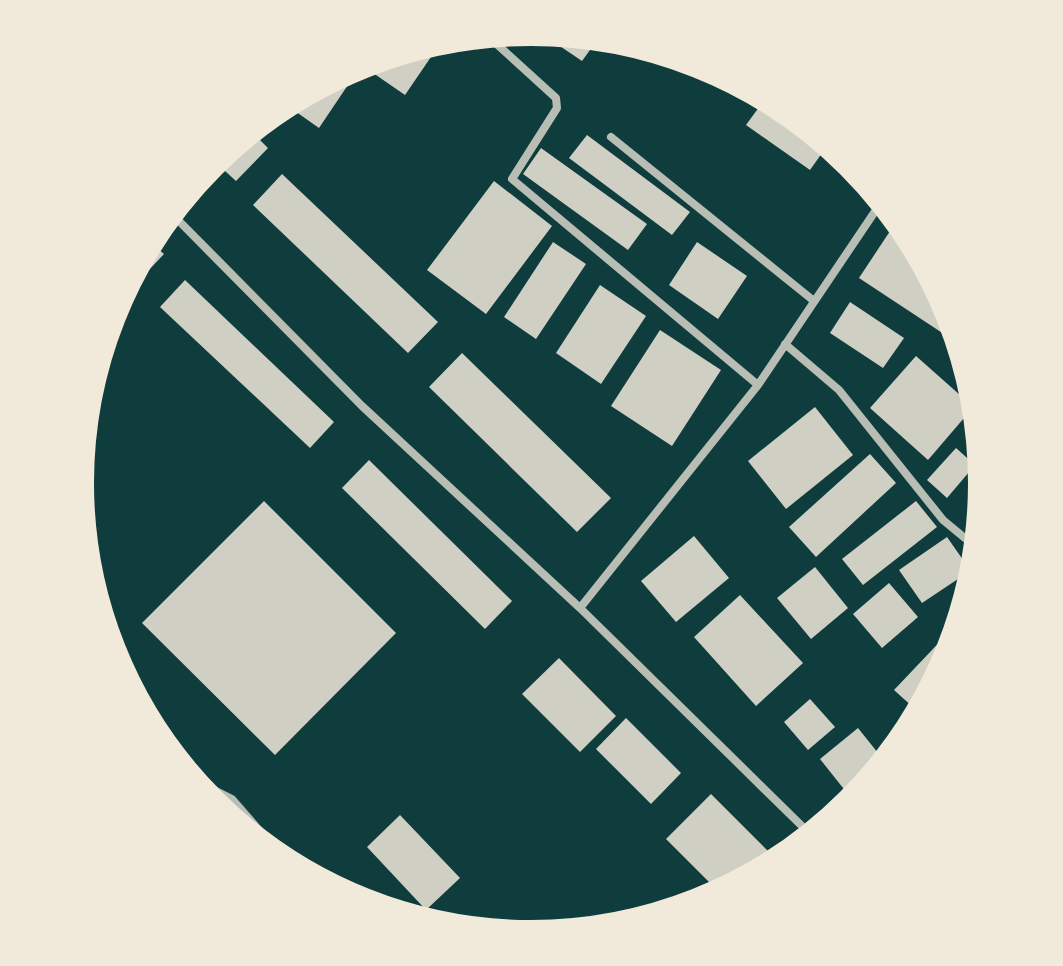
<svg xmlns="http://www.w3.org/2000/svg" width="1063" height="966" font-family="Roboto,sans-serif">
  <style>
    .building { fill: #cfcfc3 }
    .lines { fill: none; stroke-linecap: round; stroke-linejoin: round }
    .minor { stroke: #b8beb3; stroke-width: 8 }
    .rim { fill: none; stroke: #f1e9da; stroke-width: 4 }
  </style>
  <rect width="100%" height="100%" fill="#0f3d3e"/>
  <!-- building -->
  <path class="building" d="M 539,32 L 565,37 L 595,43 L 582,61 Z
    M 428,51 L 433,54 L 405,95 L 360,64 Z
    M 347,72 L 354,76 L 319,128 L 292,109 Z
    M 762,103 L 827,146 L 810,170 L 746,125 Z
    M 254,134 L 268,148 L 236,181 L 214,161 Z
    M 587,135 L 690,212 L 672,235 L 569,158 Z
    M 541,148 L 647,224 L 628,250 L 523,174 Z
    M 282,174 L 438,322 L 408,353 L 253,205 Z
    M 494,181 L 552,226 L 486,314 L 427,270 Z
    M 894,225 L 950,310 L 956,342 L 859,278 Z
    M 553,242 L 586,264 L 536,339 L 504,317 Z
    M 697,242 L 747,276 L 718,319 L 669,285 Z
    M 155,246 L 164,254 L 131,289 L 128,286 Z
    M 185,280 L 334,422 L 310,448 L 160,307 Z
    M 600,285 L 646,316 L 601,384 L 556,353 Z
    M 850,302 L 904,338 L 883,368 L 830,333 Z
    M 660,330 L 721,370 L 672,446 L 611,406 Z
    M 462,353 L 611,498 L 577,532 L 429,387 Z
    M 916,356 L 969,403 L 970,411 L 928,460 L 870,408 Z
    M 815,407 L 853,455 L 786,509 L 748,461 Z
    M 956,448 L 975,465 L 947,498 L 927,480 Z
    M 870,454 L 896,483 L 816,557 L 789,527 Z
    M 369,460 L 512,601 L 485,629 L 342,488 Z
    M 264,501 L 396,633 L 275,755 L 142,623 Z
    M 916,501 L 937,527 L 863,585 L 842,559 Z
    M 694,536 L 729,578 L 676,622 L 641,581 Z
    M 947,537 L 968,567 L 967,573 L 922,603 L 899,570 Z
    M 815,567 L 848,608 L 811,639 L 777,598 Z
    M 889,583 L 918,617 L 882,648 L 853,614 Z
    M 740,595 L 803,663 L 756,706 L 694,637 Z
    M 950,631 L 954,635 L 950,657 L 915,709 L 894,690 Z
    M 559,658 L 616,716 L 580,752 L 522,694 Z
    M 810,699 L 835,727 L 808,750 L 784,722 Z
    M 626,718 L 681,773 L 651,804 L 596,749 Z
    M 858,728 L 882,758 L 861,790 L 851,798 L 820,759 Z
    M 711,794 L 773,856 L 719,892 L 666,839 Z
    M 400,815 L 460,878 L 426,910 L 367,847 Z"/>
  <g class="lines">
    <!-- minor -->
    <path class="minor" d="M 490,38 L 556,98 L 557,108 L 512,179 L 758,385
      M 611,137 L 814,301
      M 175,217 L 362,406 L 580,608 L 808,832
      M 785,344 L 839,390 L 943,520 L 972,544
      M 580,608 L 758,385 L 880,204
      M 196,781 L 232,799 L 271,844"/>
  </g>
  <!-- crop -->
  <path d="M0 0H1063V966H0ZM92 483a439 439 0 1 1 878 0a439 439 0 1 1-878 0Z" fill="#f1e9da" fill-rule="evenodd"/>
  <path class="rim" d="M92 483a439 439 0 1 1 878 0a439 439 0 1 1-878 0Z"/>
</svg>
